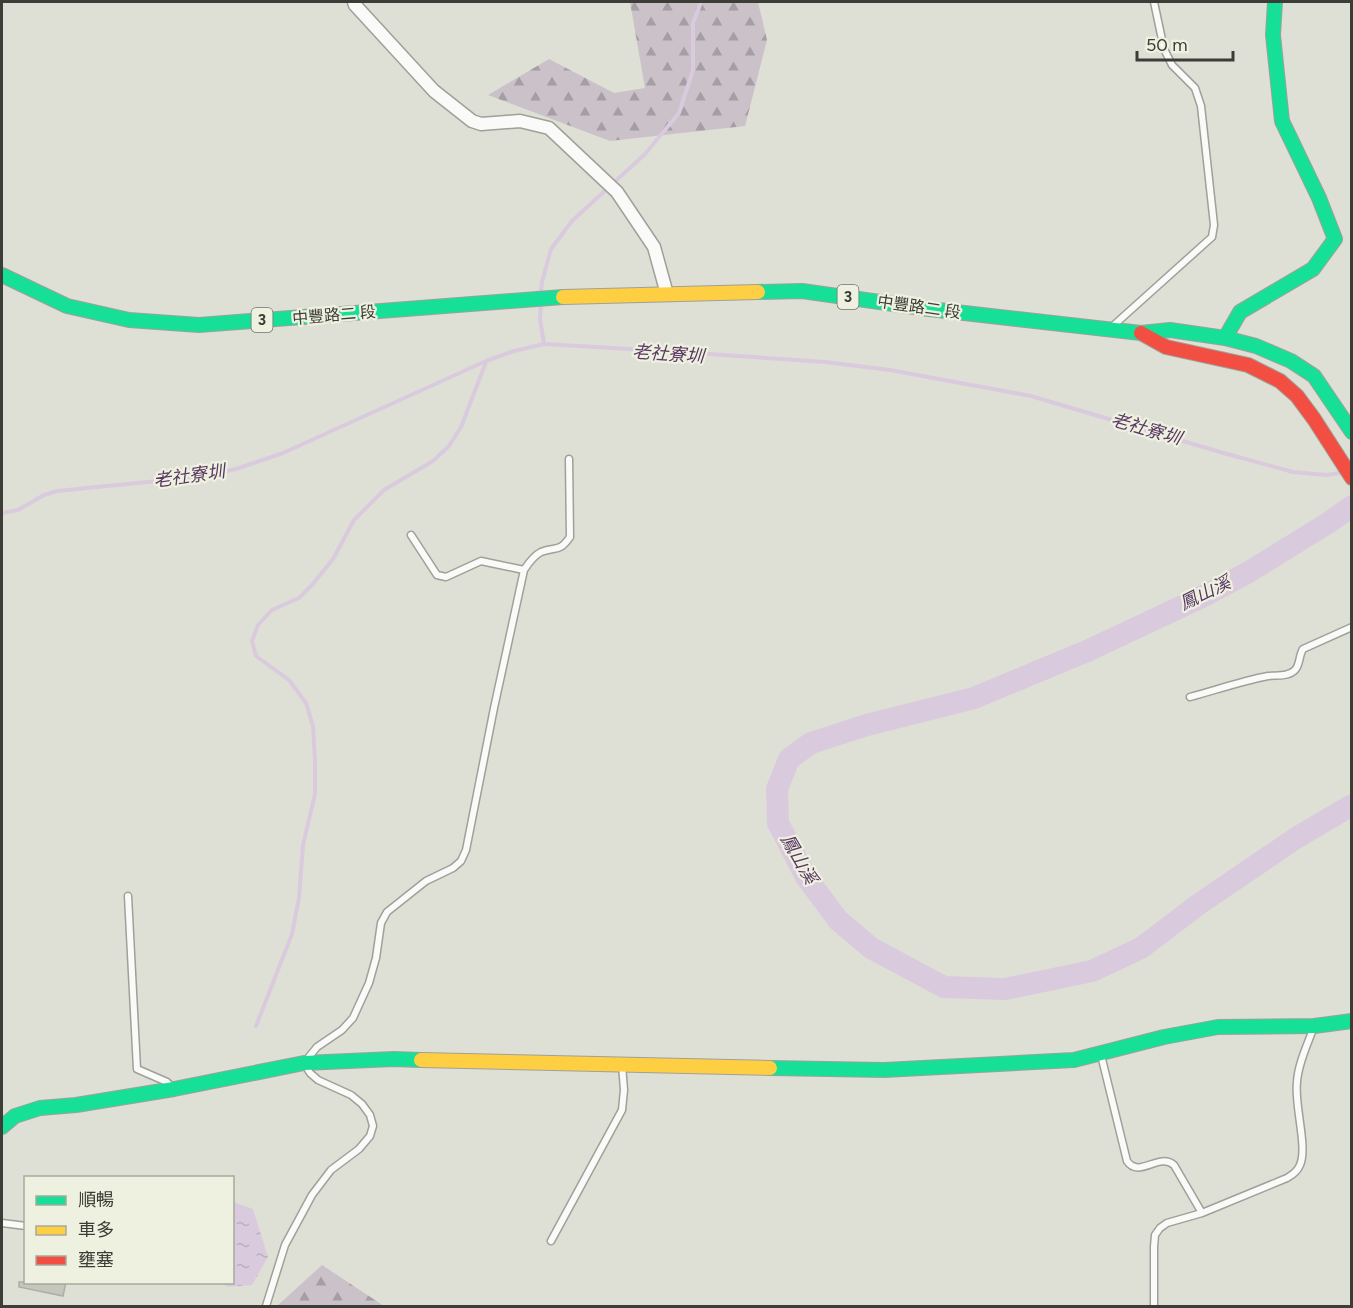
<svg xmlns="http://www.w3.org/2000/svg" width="1353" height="1308" font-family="Figtree,'Noto Sans TC',sans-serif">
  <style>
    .forest { fill: url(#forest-firs) }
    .water { fill: url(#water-ripples) }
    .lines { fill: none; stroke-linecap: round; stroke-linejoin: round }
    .stream { stroke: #dacadd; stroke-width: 4 }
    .river { stroke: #dacadd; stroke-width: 22 }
    .building { fill: #c5c7bc; stroke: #adaea7; stroke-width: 1.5 }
    .lane-casing { stroke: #9fa099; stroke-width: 9 }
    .street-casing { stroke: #9fa099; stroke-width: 15 }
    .fast-casing { stroke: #9fa099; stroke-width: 16 }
    .slow-casing { stroke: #9fa099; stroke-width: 16 }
    .jam-casing { stroke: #9fa099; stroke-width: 16 }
    .lane { stroke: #fafaf9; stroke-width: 6 }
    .street { stroke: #fafaf9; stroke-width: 12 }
    .fast { stroke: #16e098; stroke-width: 14 }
    .slow { stroke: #ffcf43; stroke-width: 14 }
    .jam { stroke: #f24e42; stroke-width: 14 }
    .labels { text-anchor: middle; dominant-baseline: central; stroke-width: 4.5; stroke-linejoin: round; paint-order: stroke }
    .shield { fill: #eef1e0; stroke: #71736a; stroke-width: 1.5 }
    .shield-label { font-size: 15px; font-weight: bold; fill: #3c3d37 }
    .street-label { font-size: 16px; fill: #3c3d37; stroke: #eef1e0 }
    .water-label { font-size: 18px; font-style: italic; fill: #593862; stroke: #eef1e0 }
  </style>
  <defs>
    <pattern id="forest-firs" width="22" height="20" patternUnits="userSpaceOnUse" patternTransform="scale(1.5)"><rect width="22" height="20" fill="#cac1c9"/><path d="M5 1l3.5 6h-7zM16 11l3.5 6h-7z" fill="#a59ea4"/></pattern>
    <pattern id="water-ripples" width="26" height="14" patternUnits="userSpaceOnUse" patternTransform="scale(1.5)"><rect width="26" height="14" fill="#dacadd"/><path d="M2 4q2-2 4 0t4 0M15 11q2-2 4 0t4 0" fill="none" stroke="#bcaebe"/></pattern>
  </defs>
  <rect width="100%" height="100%" fill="#dee0d6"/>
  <!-- forest -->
  <path class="forest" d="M 630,2 L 758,2 L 767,40 L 745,126 L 610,141 L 488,95 L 549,59 L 614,93 L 645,88 Z
    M 322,1265 L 384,1306 L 277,1306 Z"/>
  <!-- water -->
  <path class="water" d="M 233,1202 L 253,1209 L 268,1257 L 252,1285 L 227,1287 L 223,1283 L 232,1282 Z"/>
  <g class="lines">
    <!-- stream -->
    <path class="stream" d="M 541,292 L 542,282 L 551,249 L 572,221 L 645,154 L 679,113 L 693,70 L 693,23 L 701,2
      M 541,303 L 540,319 L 544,344
      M 2,513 L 18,510 L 44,495 L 57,491 L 198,477 L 236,469 L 283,453 L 486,361 L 514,351 L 544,344 L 664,351 L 825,362 L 890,370 L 1031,396 L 1220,452 L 1293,472 L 1326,475 L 1341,473
      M 256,1026 L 292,934 L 299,898 L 303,845 L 315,794 L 315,761 L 313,726 L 306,703 L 289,680 L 256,656 L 252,641 L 258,625 L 272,610 L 299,598 L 312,585 L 333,559 L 354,520 L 384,490 L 433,461 L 449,446 L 461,427 L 486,362"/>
    <!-- river -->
    <path class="river" d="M 1352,506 L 1328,523 L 1247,573 L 1202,597 L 1087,651 L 974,698 L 867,725 L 811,743 L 789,759 L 777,789 L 778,823 L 806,877 L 838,920 L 871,948 L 944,987 L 1005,989 L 1092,971 L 1141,948 L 1199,904 L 1296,838 L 1352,805"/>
  </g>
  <!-- building -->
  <path class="building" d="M 19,1282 L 66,1282 L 63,1296 L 19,1287 Z"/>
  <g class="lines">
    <!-- lane casing -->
    <g class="lane-casing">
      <path id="lane" d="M 1114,325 L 1212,237 L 1214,225 L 1201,106 L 1195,88 L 1172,65 L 1164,49 L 1154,2
        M 411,535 L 437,575 L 446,577 L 481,561 L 524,570
        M 1190,697 C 1216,690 1242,681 1268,676 C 1277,675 1288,677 1295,670 C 1300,665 1299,655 1303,649 L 1352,627
        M 128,896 L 137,1069 L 167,1082 L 171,1086
        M 1101,1055 L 1127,1161 C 1139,1179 1159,1152 1174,1165 L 1202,1213
        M 2,1223 L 26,1226
        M 551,1241 L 622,1110 L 624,1090 L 622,1065
        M 266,1306 L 285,1245 L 312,1195 L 331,1170 L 359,1149 L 370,1136 L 373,1126 L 370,1115 L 362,1104 L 351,1095 L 318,1080 L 310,1073 L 304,1063 L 317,1047 L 342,1030 L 353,1018 L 369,983 L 376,958 L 381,923 L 387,912 L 426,881 L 453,868 L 461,861 L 466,850 L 494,708 L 524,570 C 528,564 533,556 541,552 C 556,546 559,553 570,537 L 569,459
        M 1154,1306 L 1154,1247 L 1155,1235 L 1160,1228 L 1167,1223 L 1202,1213 L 1287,1178 C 1293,1174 1297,1172 1300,1165 C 1308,1147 1294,1105 1297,1082 C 1298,1064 1307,1046 1313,1029"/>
    </g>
    <!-- street casing -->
    <g class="street-casing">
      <path id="street" d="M 354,2 L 355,5 L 434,91 L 472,121 L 481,124 L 520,121 L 549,128 L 617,192 L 654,247 L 667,294"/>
    </g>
    <!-- fast casing -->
    <g class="fast-casing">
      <path id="fast" d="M 2,275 L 67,306 L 129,320 L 199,325 L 563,297
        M 758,292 L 802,291 L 929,309 L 1141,333 L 1170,330 L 1225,338 L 1256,346 L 1291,361 L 1314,376 L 1352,432
        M 1225,338 L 1240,312 L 1313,269 L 1335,239 L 1319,198 L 1282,121 L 1273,35 L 1275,2
        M 770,1068 L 884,1070 L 1074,1060 L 1164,1037 L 1218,1027 L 1314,1026 L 1352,1021
        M 2,1127 L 15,1116 L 40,1108 L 76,1105 L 174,1089 L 304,1063 L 394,1059 L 421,1060"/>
    </g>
    <!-- slow casing -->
    <g class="slow-casing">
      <path id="slow" d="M 563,297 L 758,292
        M 421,1060 L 770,1068"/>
    </g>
    <!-- jam casing -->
    <g class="jam-casing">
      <path id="jam" d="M 1141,333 L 1166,347 L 1248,365 L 1280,381 L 1297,396 L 1314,419 L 1352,478"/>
    </g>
    <!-- lane -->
    <use href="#lane" class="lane"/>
    <!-- street -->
    <use href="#street" class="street"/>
    <!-- fast -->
    <use href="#fast" class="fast"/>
    <!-- slow -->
    <use href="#slow" class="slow"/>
    <!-- jam -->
    <use href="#jam" class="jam"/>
  </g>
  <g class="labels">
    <!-- shield labels -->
    <g class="shield">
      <rect x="837.5" y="285" width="21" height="24" rx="4.5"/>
      <rect x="251.5" y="308" width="21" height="24" rx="4.5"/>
    </g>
    <g class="shield-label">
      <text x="848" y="297">3</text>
      <text x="262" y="320">3</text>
    </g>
    <!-- street labels -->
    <g class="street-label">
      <text transform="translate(919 307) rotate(8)">中豐路二 段</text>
      <text transform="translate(334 315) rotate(-5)">中豐路二 段</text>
    </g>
    <!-- water labels -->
    <g class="water-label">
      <text transform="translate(668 354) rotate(4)">老社寮圳</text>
      <text transform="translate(1146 429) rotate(16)">老社寮圳</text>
      <text transform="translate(189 476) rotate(-8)">老社寮圳</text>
      <text transform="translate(1205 593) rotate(-26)">鳳山溪</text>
      <text transform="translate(799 859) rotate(60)">鳳山溪</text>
    </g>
  </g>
  <!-- border -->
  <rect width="1353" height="1308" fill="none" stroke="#3c3d37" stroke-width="6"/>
  <!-- legend -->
  <rect x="24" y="1176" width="210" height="108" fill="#eef1e0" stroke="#a7a99c" stroke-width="1.5"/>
  <rect x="36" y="1196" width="30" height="9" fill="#16e098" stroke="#a7a99c" stroke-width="1.5"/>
  <text x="78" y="1206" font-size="18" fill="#3c3d37">順暢</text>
  <rect x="36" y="1226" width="30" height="9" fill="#ffcf43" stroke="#a7a99c" stroke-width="1.5"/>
  <text x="78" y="1236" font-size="18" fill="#3c3d37">車多</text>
  <rect x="36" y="1256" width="30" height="9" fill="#f24e42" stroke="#a7a99c" stroke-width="1.5"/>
  <text x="78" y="1266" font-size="18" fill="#3c3d37">壅塞</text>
  <!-- scale -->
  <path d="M1137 51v9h96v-9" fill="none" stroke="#3c3d37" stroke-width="3"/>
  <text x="1146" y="51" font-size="18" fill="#3c3d37" stroke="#eef1e0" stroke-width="4.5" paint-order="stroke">50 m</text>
</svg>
